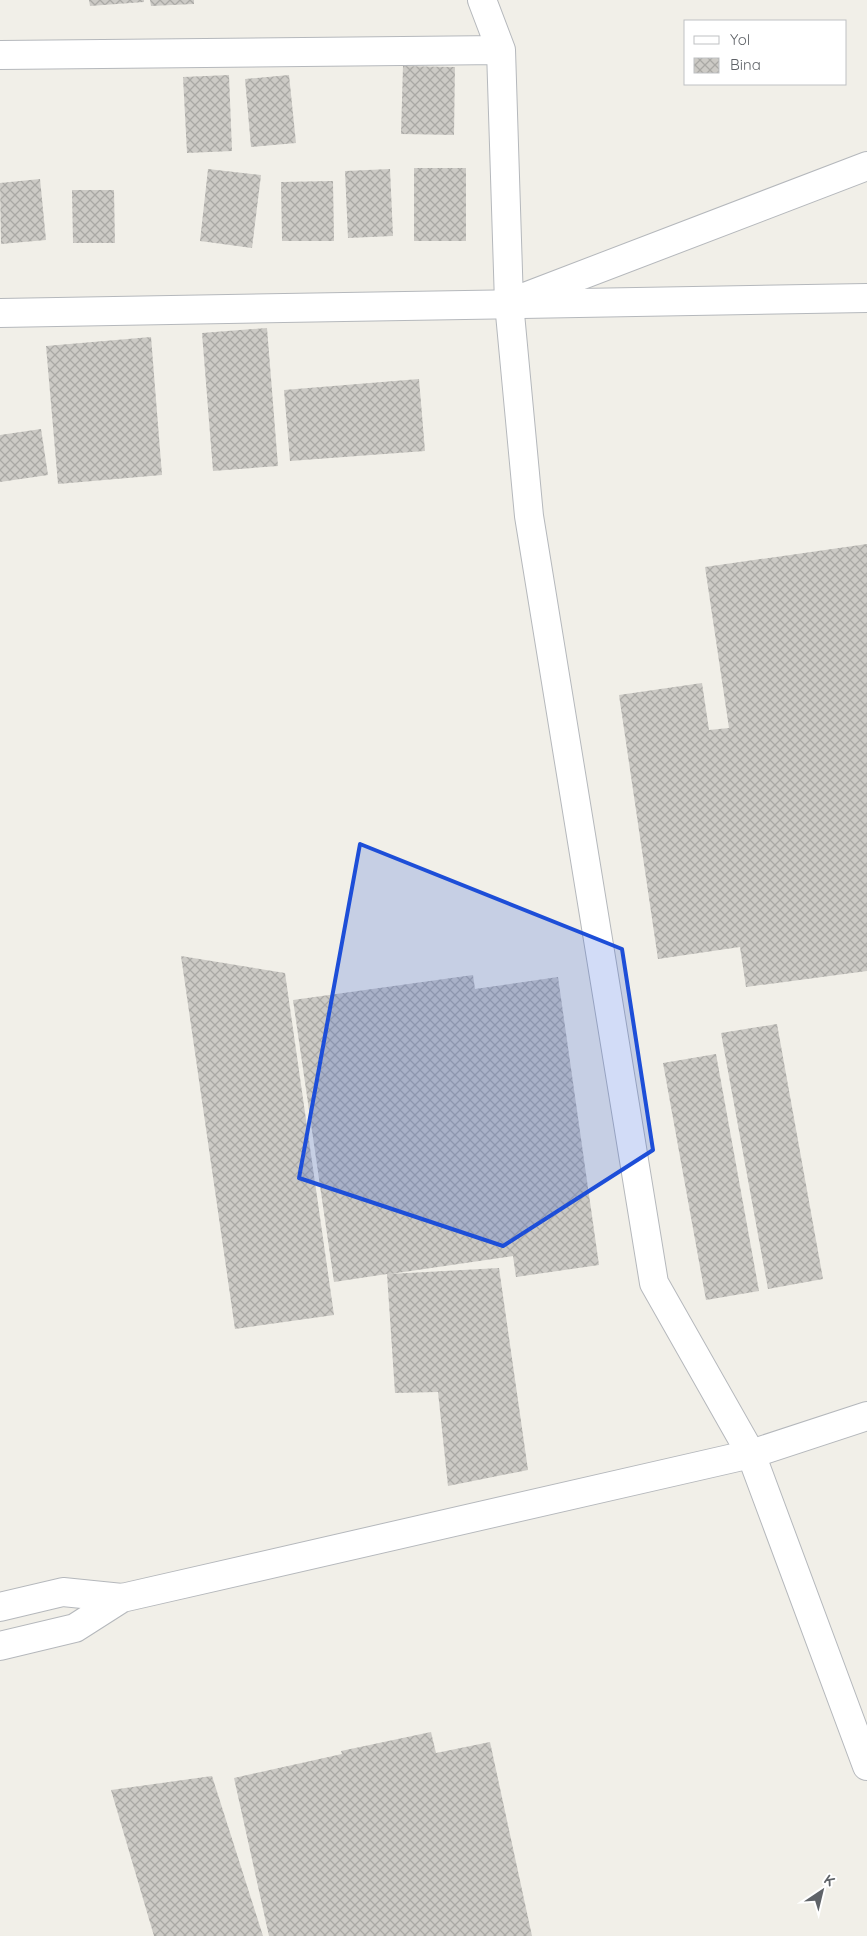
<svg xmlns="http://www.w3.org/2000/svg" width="867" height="1936" font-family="Quicksand,sans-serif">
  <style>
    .building { fill: url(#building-cross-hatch) }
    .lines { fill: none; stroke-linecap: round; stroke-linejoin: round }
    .minor-casing { stroke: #b5b8bc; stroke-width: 30 }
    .tertiary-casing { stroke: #b5b8bc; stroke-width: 30 }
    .minor { stroke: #fff; stroke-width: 28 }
    .tertiary { stroke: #fff; stroke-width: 28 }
    .marked { fill: #1d4ed8; fill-opacity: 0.2; stroke: #1d4ed8; stroke-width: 4; stroke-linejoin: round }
  </style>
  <defs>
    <pattern id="building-cross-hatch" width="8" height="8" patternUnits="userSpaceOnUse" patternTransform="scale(1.25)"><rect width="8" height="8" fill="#cccac5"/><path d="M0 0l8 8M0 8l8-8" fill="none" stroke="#a9a8a4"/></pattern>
  </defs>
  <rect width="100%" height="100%" fill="#f1efe8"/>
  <!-- building -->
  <path class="building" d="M 89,0 L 144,0 L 144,2 L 90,6 Z
    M 150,0 L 194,0 L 194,4 L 151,6 Z
    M 403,66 L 455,67 L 454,135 L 401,134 Z
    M 229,75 L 232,151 L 187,153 L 183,77 Z
    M 289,75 L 296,143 L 251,147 L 245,79 Z
    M 414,168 L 466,168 L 466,241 L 414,241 Z
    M 208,169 L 261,175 L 252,248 L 200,241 Z
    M 390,169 L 393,236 L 348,238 L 345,171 Z
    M 40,179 L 46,240 L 1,244 L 0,183 Z
    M 333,181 L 334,241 L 282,241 L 281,182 Z
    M 72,190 L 114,190 L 115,243 L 73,243 Z
    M 267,328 L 278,466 L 213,471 L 202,333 Z
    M 151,337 L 162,475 L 58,484 L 46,346 Z
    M 419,379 L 425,451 L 290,461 L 284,390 Z
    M 41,429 L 48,475 L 0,482 L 0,435 Z
    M 867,544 L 867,971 L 746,987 L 740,947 L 658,959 L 619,695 L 702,683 L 709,730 L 729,728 L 705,567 Z
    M 181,956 L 285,973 L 334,1315 L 235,1329 Z
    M 473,975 L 475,989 L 558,977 L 599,1265 L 516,1277 L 513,1256 L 390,1274 L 499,1268 L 528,1470 L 448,1486 L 438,1392 L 395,1393 L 387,1274 L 334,1282 L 293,1000 Z
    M 777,1024 L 823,1279 L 768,1289 L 721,1033 Z
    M 716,1054 L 759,1291 L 706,1300 L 663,1063 Z
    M 431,1732 L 436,1753 L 490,1742 L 532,1936 L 269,1936 L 234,1778 L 342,1754 L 341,1751 Z
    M 212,1776 L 263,1936 L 154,1936 L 111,1790 Z"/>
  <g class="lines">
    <!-- minor casing -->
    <g class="minor-casing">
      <path id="minor" d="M 482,0 L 501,50 L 509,303 L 529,516 L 654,1283 L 751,1454 L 867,1766
        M 0,55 L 501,50
        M 509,303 L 867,166"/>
    </g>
    <!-- tertiary casing -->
    <g class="tertiary-casing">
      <path id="tertiary" d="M 0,313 L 867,298
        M 0,1607 L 63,1592 L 122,1598 L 751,1454 L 867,1416
        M 0,1646 L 75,1628 L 122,1598"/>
    </g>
    <!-- minor -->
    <use href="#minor" class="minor"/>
    <!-- tertiary -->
    <use href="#tertiary" class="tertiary"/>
  </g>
  <!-- marked area -->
  <path class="marked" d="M 360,844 L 622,949 L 653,1150 L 503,1246 L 299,1178 Z"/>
  <!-- legend -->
  <rect x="684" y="20" width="162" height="65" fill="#ffffff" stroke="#bfc1c3"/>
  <rect x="694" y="36" width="25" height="8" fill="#ffffff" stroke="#bfc1c3"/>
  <text x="730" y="45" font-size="15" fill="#5f6368">Yol</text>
  <rect x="694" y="58" width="25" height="15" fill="url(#building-cross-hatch)" stroke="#bfc1c3"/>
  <text x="730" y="70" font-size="15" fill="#5f6368">Bina</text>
  <!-- north arrow -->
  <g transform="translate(822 1891) rotate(35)" stroke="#ffffff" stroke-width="4" paint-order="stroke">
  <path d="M0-4L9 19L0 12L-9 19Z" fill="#5f6368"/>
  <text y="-8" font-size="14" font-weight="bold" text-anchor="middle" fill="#5f6368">K</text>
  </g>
</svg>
